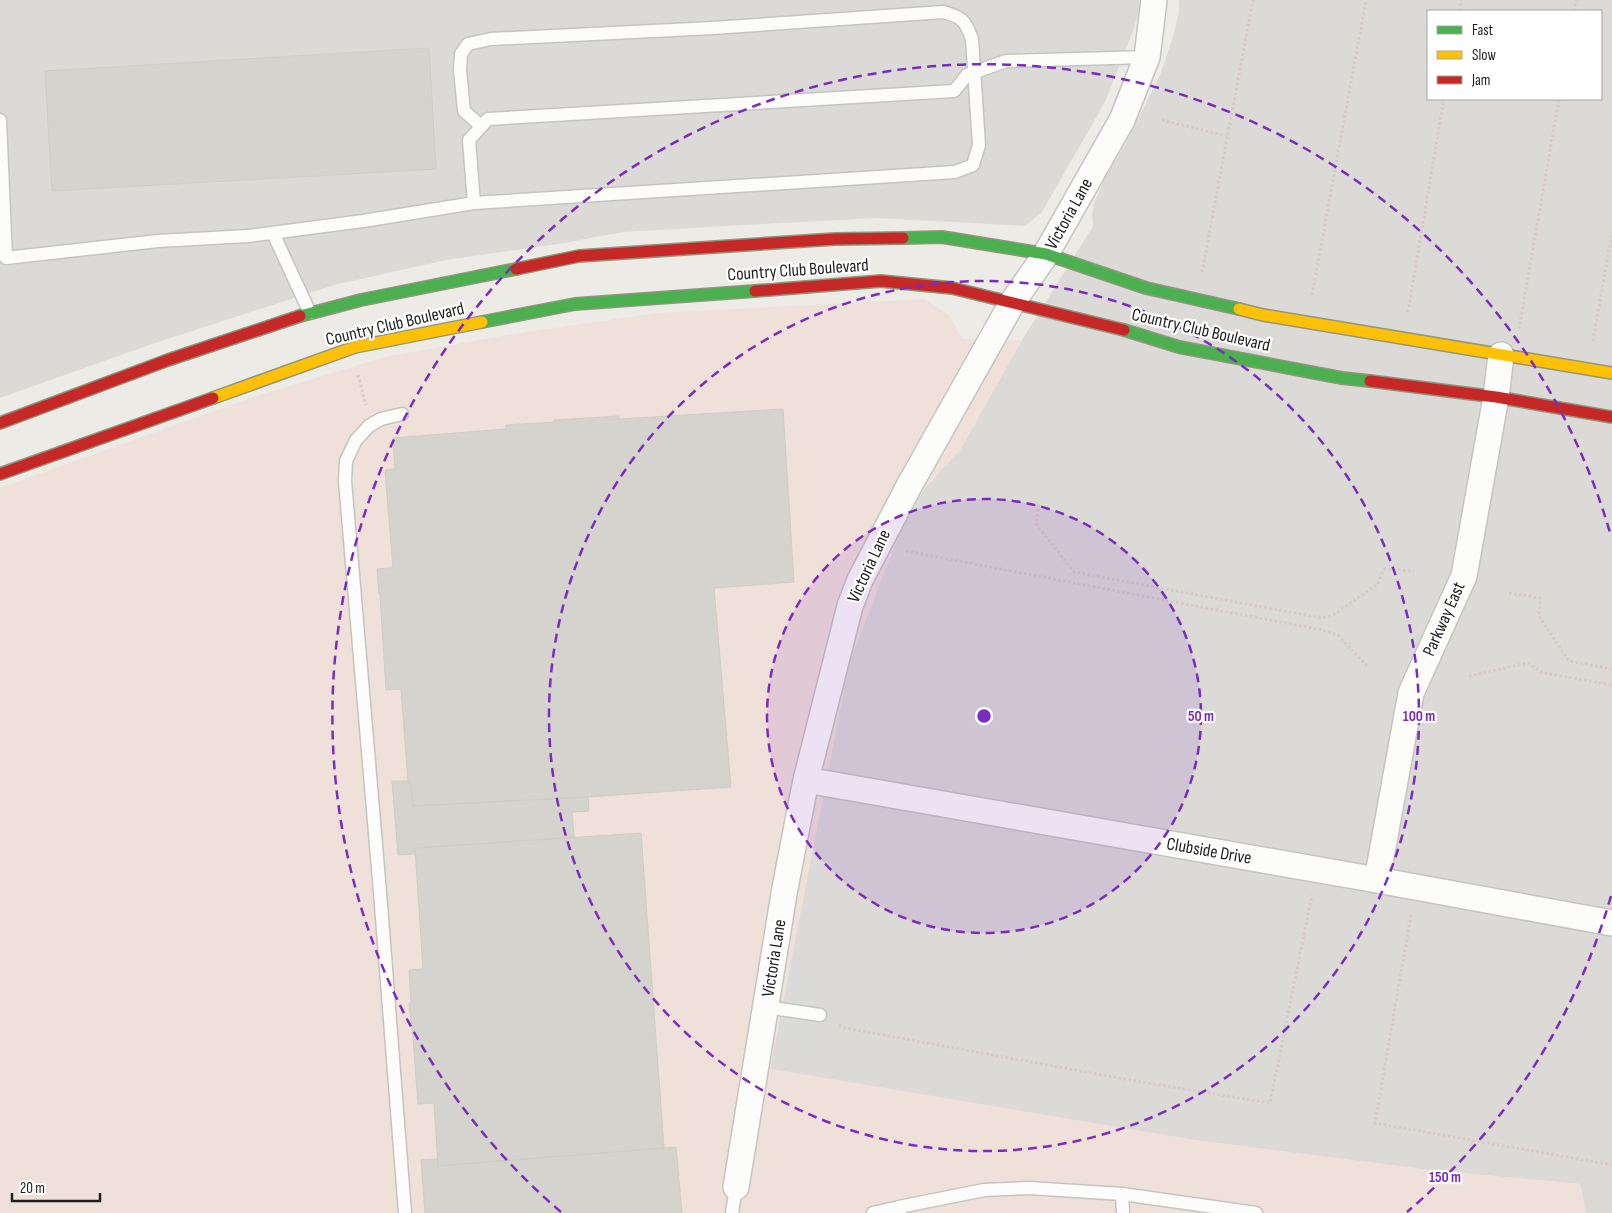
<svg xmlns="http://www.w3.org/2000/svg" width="1612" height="1213" font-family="'Sofia Sans Condensed',sans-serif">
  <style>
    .residential { fill: #dbdad7; fill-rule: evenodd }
    .commercial { fill: #efe0d9 }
    .parking { fill: #dadad7 }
    .building { fill: #d4d3cd; stroke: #cfccc6 }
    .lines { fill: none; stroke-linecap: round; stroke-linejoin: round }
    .lane-casing { stroke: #c4c4c1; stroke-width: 15 }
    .street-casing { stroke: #c4c4c1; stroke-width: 28 }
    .fast-casing { stroke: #90967c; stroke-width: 14 }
    .slow-casing { stroke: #90967c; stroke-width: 14 }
    .jam-casing { stroke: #90967c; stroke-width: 14 }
    .path { stroke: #d7cac4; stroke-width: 3; stroke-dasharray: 2.5 2.5; stroke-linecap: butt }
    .lane { stroke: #fcfcfb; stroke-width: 12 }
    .street { stroke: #fcfcfb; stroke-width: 25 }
    .fast { stroke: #4caf50; stroke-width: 11 }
    .slow { stroke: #ffc107; stroke-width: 11 }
    .jam { stroke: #c62828; stroke-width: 11 }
    .ring { fill: none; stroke: #7b2cbf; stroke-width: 2.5; stroke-dasharray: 9 6 }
    .labels { text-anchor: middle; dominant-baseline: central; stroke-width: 4.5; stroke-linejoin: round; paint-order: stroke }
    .street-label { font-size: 18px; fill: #1d1d1d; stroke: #fff }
    .centre { fill: #7b2cbf; stroke: #fff; stroke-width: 2.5 }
    .ring-label { font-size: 15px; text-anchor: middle; font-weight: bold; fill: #7b2cbf; stroke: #fff; stroke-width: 4.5; stroke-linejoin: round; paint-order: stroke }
  </style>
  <rect width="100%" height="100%" fill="#ecebe5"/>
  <!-- residential -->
  <path class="residential" d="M 0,0 L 1142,0 L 1133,31 L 1105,102 L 1042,212 L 1025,226 L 878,218 L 743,225 L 624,232 L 558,244 L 446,260 L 334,285 L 149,345 L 0,398 Z
    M 1179,0 L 1612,0 L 1612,1213 L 1586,1213 L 1580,1184 L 1430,1170 L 1194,1140 L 770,1069 L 849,663 L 900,532 L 925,488 L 960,450 L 1022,340 L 1093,226 L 1092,215 L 1094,203 L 1104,180 L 1127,141 L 1160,75 L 1172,40 L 1179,12 ZM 1428,11 L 1601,11 L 1601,99 L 1428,99 Z"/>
  <!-- commercial -->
  <path class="commercial" d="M 924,299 L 949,315 L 962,339 L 1022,340 L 960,450 L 925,488 L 900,532 L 849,663 L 770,1069 L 1194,1140 L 1430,1170 L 1580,1184 L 1586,1213 L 0,1213 L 0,488 L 251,398 L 385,357 L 513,334 L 658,313 Z"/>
  <!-- parking -->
  <path class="parking" d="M 794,974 L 826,980 L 814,1051 L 782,1046 Z"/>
  <!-- building -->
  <path class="building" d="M 429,48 L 436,169 L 52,191 L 45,71 Z
    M 783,409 L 794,582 L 714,588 L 731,787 L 588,797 L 413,806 L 410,781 L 408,781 L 401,689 L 386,690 L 380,595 L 379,594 L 377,569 L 393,568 L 385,470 L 395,469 L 393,438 L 506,429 L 506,425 L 555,422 L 554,420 L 619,416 L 619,419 Z
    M 392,781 L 410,781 L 413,806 L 588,797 L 589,811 L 572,812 L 574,837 L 415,848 L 415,854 L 398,855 Z
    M 641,833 L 664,1148 L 438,1166 L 434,1103 L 418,1104 L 413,1037 L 409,1004 L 411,1003 L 409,970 L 423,969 L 415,848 Z
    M 676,1147 L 682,1213 L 425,1213 L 421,1160 L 438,1159 L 438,1166 Z"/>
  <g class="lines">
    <!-- lane casing -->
    <g class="lane-casing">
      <path id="lane" d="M 0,120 L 6,258 L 158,241 L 248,236 L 363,221 L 474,203 L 469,140 L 488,119 L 954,91 L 967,75 L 1006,61 L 1147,57
        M 474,203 L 955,172 L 973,165 L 979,145 L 972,39 C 965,20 962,17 943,12 L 713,28 L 491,39 L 468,44 L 461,54 L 460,70 L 464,111 L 481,126
        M 273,233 L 310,313
        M 402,414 L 381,419 L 369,426 L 356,440 L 346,461 L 345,481 L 380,892 L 405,1213
        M 766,1007 L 820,1015
        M 1122,1194 L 1256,1213
        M 899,1207 L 984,1190 L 1029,1188 L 1122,1194 L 1123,1213
        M 732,1213 L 736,1187
        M 873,1213 L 899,1207 L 900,1213"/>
    </g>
    <!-- street casing -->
    <g class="street-casing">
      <path id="street" d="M 806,780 L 1377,880 L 1612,923
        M 1377,880 L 1411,693 L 1464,576 L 1496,397 L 1501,355
        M 736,1187 L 785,888 L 806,780 L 850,606 L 860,580 L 909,486 L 1012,303 L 1046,254 L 1122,120 L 1147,57 L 1154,0"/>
    </g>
    <!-- fast casing -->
    <g class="fast-casing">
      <path id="fast" d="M 903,238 L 942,237 L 1046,254 L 1146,288 L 1239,309
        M 300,316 L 361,300 L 516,269
        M 482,322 L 575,304 L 755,291
        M 1124,330 L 1179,347 L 1342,378 L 1370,381"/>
    </g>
    <!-- slow casing -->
    <g class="slow-casing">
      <path id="slow" d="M 1239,309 L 1263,315 L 1612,373
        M 213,398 L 355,347 L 482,322"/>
    </g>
    <!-- jam casing -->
    <g class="jam-casing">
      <path id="jam" d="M 516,269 L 579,256 L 835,239 L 903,238
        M 755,291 L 881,281 L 952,288 L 1124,330
        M 1370,381 L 1496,397 L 1612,417
        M 0,423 L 168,360 L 300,316
        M 0,474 L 213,398"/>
    </g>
    <!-- path -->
    <path class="path" d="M 1459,11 L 1461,0
      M 1574,11 L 1576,0
      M 1162,120 L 1227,136
      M 1202,272 L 1253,0
      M 1312,295 L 1366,0
      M 1408,312 L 1444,99
      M 1519,329 L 1559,99
      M 1593,341 L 1612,232
      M 358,375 L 366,405
      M 1039,504 L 1036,524 L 1074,572 L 1322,618 L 1333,615 L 1378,584 L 1384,569 L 1414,571
      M 906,551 L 1322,630 L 1338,635 L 1367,666
      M 1509,593 L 1540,598 L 1539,616 L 1569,661 L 1612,669
      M 1469,676 L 1528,663 L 1544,673 L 1612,685
      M 1411,915 L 1375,1123 L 1612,1165
      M 839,1025 L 845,1028 L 1141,1082 L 1270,1103 L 1312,895"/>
    <!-- lane -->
    <use href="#lane" class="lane"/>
    <!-- street -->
    <use href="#street" class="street"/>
    <!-- fast -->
    <use href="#fast" class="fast"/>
    <!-- slow -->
    <use href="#slow" class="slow"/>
    <!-- jam -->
    <use href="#jam" class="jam"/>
  </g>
  <!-- distance rings -->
  <circle cx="984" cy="716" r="217" fill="#7b2cbf" fill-opacity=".12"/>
  <g class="ring">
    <circle cx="984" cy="716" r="217"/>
    <circle cx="984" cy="716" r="435"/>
    <path d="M1611 896A652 652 0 0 1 1407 1212M561 1212A652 652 0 1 1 1611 536"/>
  </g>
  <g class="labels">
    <!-- street labels -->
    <g class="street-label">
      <text transform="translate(1069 214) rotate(-61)">Victoria Lane</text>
      <text transform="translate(798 270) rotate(-4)">Country Club Boulevard</text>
      <text transform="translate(395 324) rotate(-13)">Country Club Boulevard</text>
      <text transform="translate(1201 330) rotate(13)">Country Club Boulevard</text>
      <text transform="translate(869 566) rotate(-65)">Victoria Lane</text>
      <text transform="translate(1444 619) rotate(-66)">Parkway East</text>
      <text transform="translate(1209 851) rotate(10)">Clubside Drive</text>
      <text transform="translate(774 958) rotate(-81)">Victoria Lane</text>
    </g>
  </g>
  <circle cx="984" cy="716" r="8" class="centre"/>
  <g class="ring-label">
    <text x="1201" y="721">50 m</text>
    <text x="1419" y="721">100 m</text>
    <text x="1445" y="1182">150 m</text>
  </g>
  <!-- legend -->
  <rect x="1427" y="10" width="175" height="90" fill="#ffffff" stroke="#a5a5a5"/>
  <rect x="1437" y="26" width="25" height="8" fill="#4caf50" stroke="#a5a5a5"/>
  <text x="1472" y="35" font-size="15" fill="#1d1d1d">Fast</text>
  <rect x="1437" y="51" width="25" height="8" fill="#ffc107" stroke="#a5a5a5"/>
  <text x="1472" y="60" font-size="15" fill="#1d1d1d">Slow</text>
  <rect x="1437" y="76" width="25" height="8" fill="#c62828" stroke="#a5a5a5"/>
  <text x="1472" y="85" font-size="15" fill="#1d1d1d">Jam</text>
  <!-- scale -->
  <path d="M12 1193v8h88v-8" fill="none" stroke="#1d1d1d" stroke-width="2.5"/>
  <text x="20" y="1193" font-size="15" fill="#1d1d1d" stroke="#ffffff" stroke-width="4" paint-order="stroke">20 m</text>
</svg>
